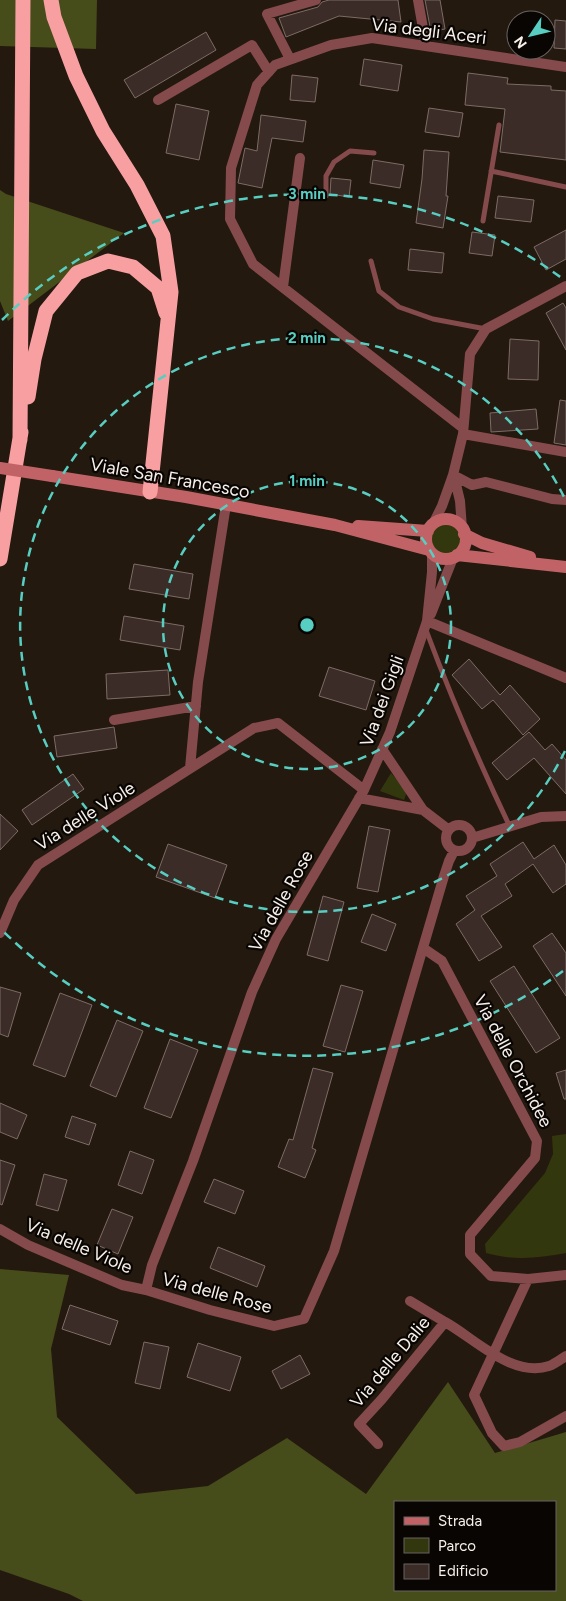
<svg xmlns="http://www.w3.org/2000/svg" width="566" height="1601" font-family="Figtree,sans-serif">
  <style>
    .green { fill: #33370d }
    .forest { fill: #474c1b; fill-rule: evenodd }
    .building { fill: #3b2c28; stroke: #7d6b66 }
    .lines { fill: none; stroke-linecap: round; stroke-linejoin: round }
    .lane { stroke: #854a4b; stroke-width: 5 }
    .street { stroke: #854a4b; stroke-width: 10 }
    .secondary { stroke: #c16366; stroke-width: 12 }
    .highway { stroke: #f89fa1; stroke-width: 15 }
    .secondary-bridge { stroke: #c16366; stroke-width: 12 }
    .ring { fill: none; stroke: #57cec1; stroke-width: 2.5; stroke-dasharray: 9 6 }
    .labels { text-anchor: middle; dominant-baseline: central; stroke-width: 4.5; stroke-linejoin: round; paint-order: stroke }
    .street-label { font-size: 18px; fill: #f8f0ea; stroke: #090503 }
    .centre { fill: #57cec1; stroke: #090503; stroke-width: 2.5 }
    .ring-label { font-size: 15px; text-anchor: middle; font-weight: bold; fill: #57cec1; stroke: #090503; stroke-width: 4.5; stroke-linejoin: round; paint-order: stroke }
  </style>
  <rect width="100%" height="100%" fill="#23190f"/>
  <!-- green -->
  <path class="green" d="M431 540a15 15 0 1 1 30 0a15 15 0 1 1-30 0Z
    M 391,773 L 407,792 L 404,800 L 380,791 Z
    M 566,1134 L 566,1253 C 538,1258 515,1261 486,1253 L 485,1244 L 545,1173 L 553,1154 L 552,1136 Z"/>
  <!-- forest -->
  <path class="forest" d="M 0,0 L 97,0 L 96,49 L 0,46 Z
    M 0,190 L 6,194 L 124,233 L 8,321 L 0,301 Z
    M 0,1269 L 69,1275 L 51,1349 L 57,1417 L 136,1494 L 208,1486 L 287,1438 L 366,1494 L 448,1382 L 495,1453 L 566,1432 L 566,1601 L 83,1601 L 69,1594 L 0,1570 ZM 395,1502 L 555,1502 L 555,1590 L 395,1590 Z"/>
  <!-- building -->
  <path class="building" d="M 329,0 L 398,0 L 401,22 L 339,16 L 286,37 L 279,18 L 318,7 L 322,2 Z
    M 425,0 L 440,0 L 445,29 L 431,32 Z
    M 555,20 L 566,21 L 566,49 L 554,48 Z
    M 206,32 L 216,50 L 135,98 L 124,80 Z
    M 364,59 L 402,65 L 398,91 L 360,85 Z
    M 468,73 L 508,78 L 507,84 L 551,86 L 551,90 L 566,91 L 566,160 L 500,152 L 505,109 L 465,105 Z
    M 292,75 L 318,78 L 315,102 L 290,100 Z
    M 176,104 L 209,111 L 199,160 L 166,153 Z
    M 429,108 L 463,113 L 459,137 L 425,132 Z
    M 261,115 L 306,121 L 303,142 L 272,138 L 262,188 L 238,183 L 245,148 L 257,151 Z
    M 424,150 L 449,152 L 446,196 L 448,196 L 443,228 L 416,223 L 422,179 Z
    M 373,160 L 404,165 L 400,188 L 370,183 Z
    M 331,178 L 351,180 L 349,197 L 330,194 Z
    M 498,196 L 534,200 L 531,222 L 495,218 Z
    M 566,230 L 566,259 L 546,270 L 534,247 Z
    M 472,232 L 495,235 L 492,256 L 469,253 Z
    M 410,249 L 444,253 L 442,273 L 408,270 Z
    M 563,303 L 566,308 L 566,350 L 546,313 Z
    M 510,339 L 539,341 L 538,380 L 508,379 Z
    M 560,400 L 566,401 L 566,445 L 554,443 Z
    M 536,409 L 538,429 L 491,432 L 490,413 Z
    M 134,564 L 193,574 L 189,599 L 129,589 Z
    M 124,616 L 184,626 L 180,650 L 120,640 Z
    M 469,659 L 500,695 L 510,685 L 540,719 L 523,735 L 493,700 L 482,709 L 452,675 Z
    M 329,667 L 375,681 L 366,710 L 319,696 Z
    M 168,670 L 170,695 L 107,699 L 106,674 Z
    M 114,727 L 117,748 L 57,757 L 54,736 Z
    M 529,732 L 545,750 L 552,744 L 566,760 L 566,794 L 534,758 L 507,780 L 492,763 Z
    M 73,774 L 84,789 L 32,825 L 22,810 Z
    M 0,814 L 18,831 L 0,850 Z
    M 369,826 L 390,830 L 378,892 L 357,888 Z
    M 523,842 L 534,859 L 554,845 L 566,865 L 566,884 L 553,893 L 533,864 L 505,884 L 512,896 L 481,916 L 502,947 L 479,961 L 456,924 L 475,910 L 466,896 L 497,876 L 490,864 Z
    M 168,844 L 227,865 L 215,898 L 156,877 Z
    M 323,896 L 344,902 L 328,961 L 307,955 Z
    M 372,914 L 396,924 L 386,951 L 361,942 Z
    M 552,933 L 566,953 L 566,996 L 533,946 Z
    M 514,966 L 560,1038 L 536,1053 L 490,981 Z
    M 341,985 L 363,991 L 345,1052 L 323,1046 Z
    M 0,987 L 21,993 L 8,1037 L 0,1034 Z
    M 60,993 L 92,1005 L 65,1077 L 33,1065 Z
    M 117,1020 L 143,1031 L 116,1097 L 90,1086 Z
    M 170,1039 L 198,1050 L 171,1118 L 144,1108 Z
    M 313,1068 L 333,1073 L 312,1148 L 316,1150 L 305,1178 L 278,1167 L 289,1139 L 293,1140 Z
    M 566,1070 L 566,1099 L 564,1099 L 556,1073 Z
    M 0,1103 L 27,1115 L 17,1139 L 0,1132 Z
    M 72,1116 L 96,1124 L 89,1145 L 65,1137 Z
    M 130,1151 L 154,1160 L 142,1194 L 118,1185 Z
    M 0,1160 L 15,1165 L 2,1205 L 0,1204 Z
    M 44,1174 L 67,1180 L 58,1211 L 36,1205 Z
    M 214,1179 L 244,1191 L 235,1214 L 204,1202 Z
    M 112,1209 L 133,1217 L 118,1254 L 97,1245 Z
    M 218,1247 L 265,1266 L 257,1287 L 210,1268 Z
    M 70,1305 L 118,1321 L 110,1345 L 62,1329 Z
    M 144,1342 L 169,1347 L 160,1389 L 135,1383 Z
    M 198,1343 L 241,1357 L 230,1391 L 187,1377 Z
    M 300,1355 L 310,1374 L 281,1389 L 272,1371 Z"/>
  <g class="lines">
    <!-- lane -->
    <path class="lane" d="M 491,171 L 566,187
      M 326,196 L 326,176 L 334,162 L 350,151 L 374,153
      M 483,221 L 499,125
      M 371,261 L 379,291 L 399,307 L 433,319 L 486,329
      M 426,630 C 451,697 479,762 510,827"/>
    <!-- street -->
    <path class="street" d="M 418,0 L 426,45
      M 290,59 L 267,14 L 316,0
      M 158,100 L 252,45 L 269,72
      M 283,287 L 300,158
      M 463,428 L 253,264 L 230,219 L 231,168 L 257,85 L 275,65 L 331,45 L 372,38 L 566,67
      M 463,434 L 566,452
      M 453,475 L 472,485 L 486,482 L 552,499 L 566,500
      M 454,476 L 460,501 L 462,528
      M 433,524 L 442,506 L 453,475 L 463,434 L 470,354 L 486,329 L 566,286
      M 432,554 L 432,572 L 427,621 L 390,732 L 364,790 L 276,939 L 252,992 L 193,1161 L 152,1265 L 146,1290 L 210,1310 L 274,1326 L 304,1319 L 334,1251 L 444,876 L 449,861 L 454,851
      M 431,614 L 453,558
      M 427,621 L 566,678
      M 114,720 L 196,706
      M 382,749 L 423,810 L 449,830
      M 190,768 L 198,682 L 226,505
      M 359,798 L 423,810
      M446 838a13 13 0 1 1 26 0a13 13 0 1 1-26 0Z
      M 472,838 L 541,817 L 566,816
      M 0,933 L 14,900 L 38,865 L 254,728 L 278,723 L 364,790
      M 423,948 L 442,961 L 537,1141 L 535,1158 L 470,1235 L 470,1254 L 491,1276 L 528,1279 L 566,1275
      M 0,1229 L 28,1245 L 122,1285 L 146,1290
      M 528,1279 L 474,1395 L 492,1433 L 504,1446 L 520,1442 L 566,1416
      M 410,1301 L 445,1322
      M 378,1444 L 359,1424 L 382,1399 L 445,1322 C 474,1338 512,1378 549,1366 C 555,1364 561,1359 566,1356"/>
    <!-- secondary -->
    <path class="secondary" d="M 52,476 L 186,497 L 335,525 L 429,550
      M426 539a20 20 0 1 1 40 0a20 20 0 1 1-40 0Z
      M 358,526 L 428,531
      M 464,534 L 482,543 L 530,557
      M 457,555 L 566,567"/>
    <!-- highway -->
    <path class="highway" d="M 51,0 L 54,17 L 76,76 L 103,131 L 137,185 L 163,236 L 171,292 L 150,492
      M 28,397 L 34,359 L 46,311 L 77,273 L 108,261 L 133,267 L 158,288 L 166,313
      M 20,440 L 23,0
      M 0,559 L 21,432"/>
    <!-- secondary-bridge -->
    <path class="secondary-bridge" d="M 0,468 L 52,476"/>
  </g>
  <!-- distance rings -->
  <g class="ring">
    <circle cx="307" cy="625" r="144"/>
    <path d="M565 751A287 287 0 1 1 565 499"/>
    <path d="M563 971A431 431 0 0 1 2 930M2 320A431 431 0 0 1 563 279"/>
  </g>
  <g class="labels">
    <!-- street labels -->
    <g class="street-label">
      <text transform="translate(429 31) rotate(7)">Via degli Aceri</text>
      <text transform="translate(170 478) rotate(10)">Viale San Francesco</text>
      <text transform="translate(382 701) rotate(-70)">Via dei Gigli</text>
      <text transform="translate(85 816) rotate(-32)">Via delle Viole</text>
      <text transform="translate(281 901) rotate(-61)">Via delle Rose</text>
      <text transform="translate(513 1061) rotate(62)">Via delle Orchidee</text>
      <text transform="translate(79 1246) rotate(23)">Via delle Viole</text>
      <text transform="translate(217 1293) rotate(15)">Via delle Rose</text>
      <text transform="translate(390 1362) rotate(-50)">Via delle Dalie</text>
    </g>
  </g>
  <circle cx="307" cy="625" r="8" class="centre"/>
  <g class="ring-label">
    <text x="307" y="199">3 min</text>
    <text x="307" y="343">2 min</text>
    <text x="307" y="486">1 min</text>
  </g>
  <!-- legend -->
  <rect x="394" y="1501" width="162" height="90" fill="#090503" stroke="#69635f"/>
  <rect x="404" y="1517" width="25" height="8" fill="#c16366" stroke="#69635f"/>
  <text x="438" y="1526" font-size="15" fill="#f8f0ea">Strada</text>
  <rect x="404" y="1538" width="25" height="15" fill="#33370d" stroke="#69635f"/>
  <text x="438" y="1551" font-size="15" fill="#f8f0ea">Parco</text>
  <rect x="404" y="1564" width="25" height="15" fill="#3b2c28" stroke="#69635f"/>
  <text x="438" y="1576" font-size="15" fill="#f8f0ea">Edificio</text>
  <!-- north arrow -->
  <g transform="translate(531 35) rotate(235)"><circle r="24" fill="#090503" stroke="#69635f"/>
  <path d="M0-4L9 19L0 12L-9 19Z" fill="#57cec1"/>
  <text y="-8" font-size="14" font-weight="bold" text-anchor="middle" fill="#f8f0ea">N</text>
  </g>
</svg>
